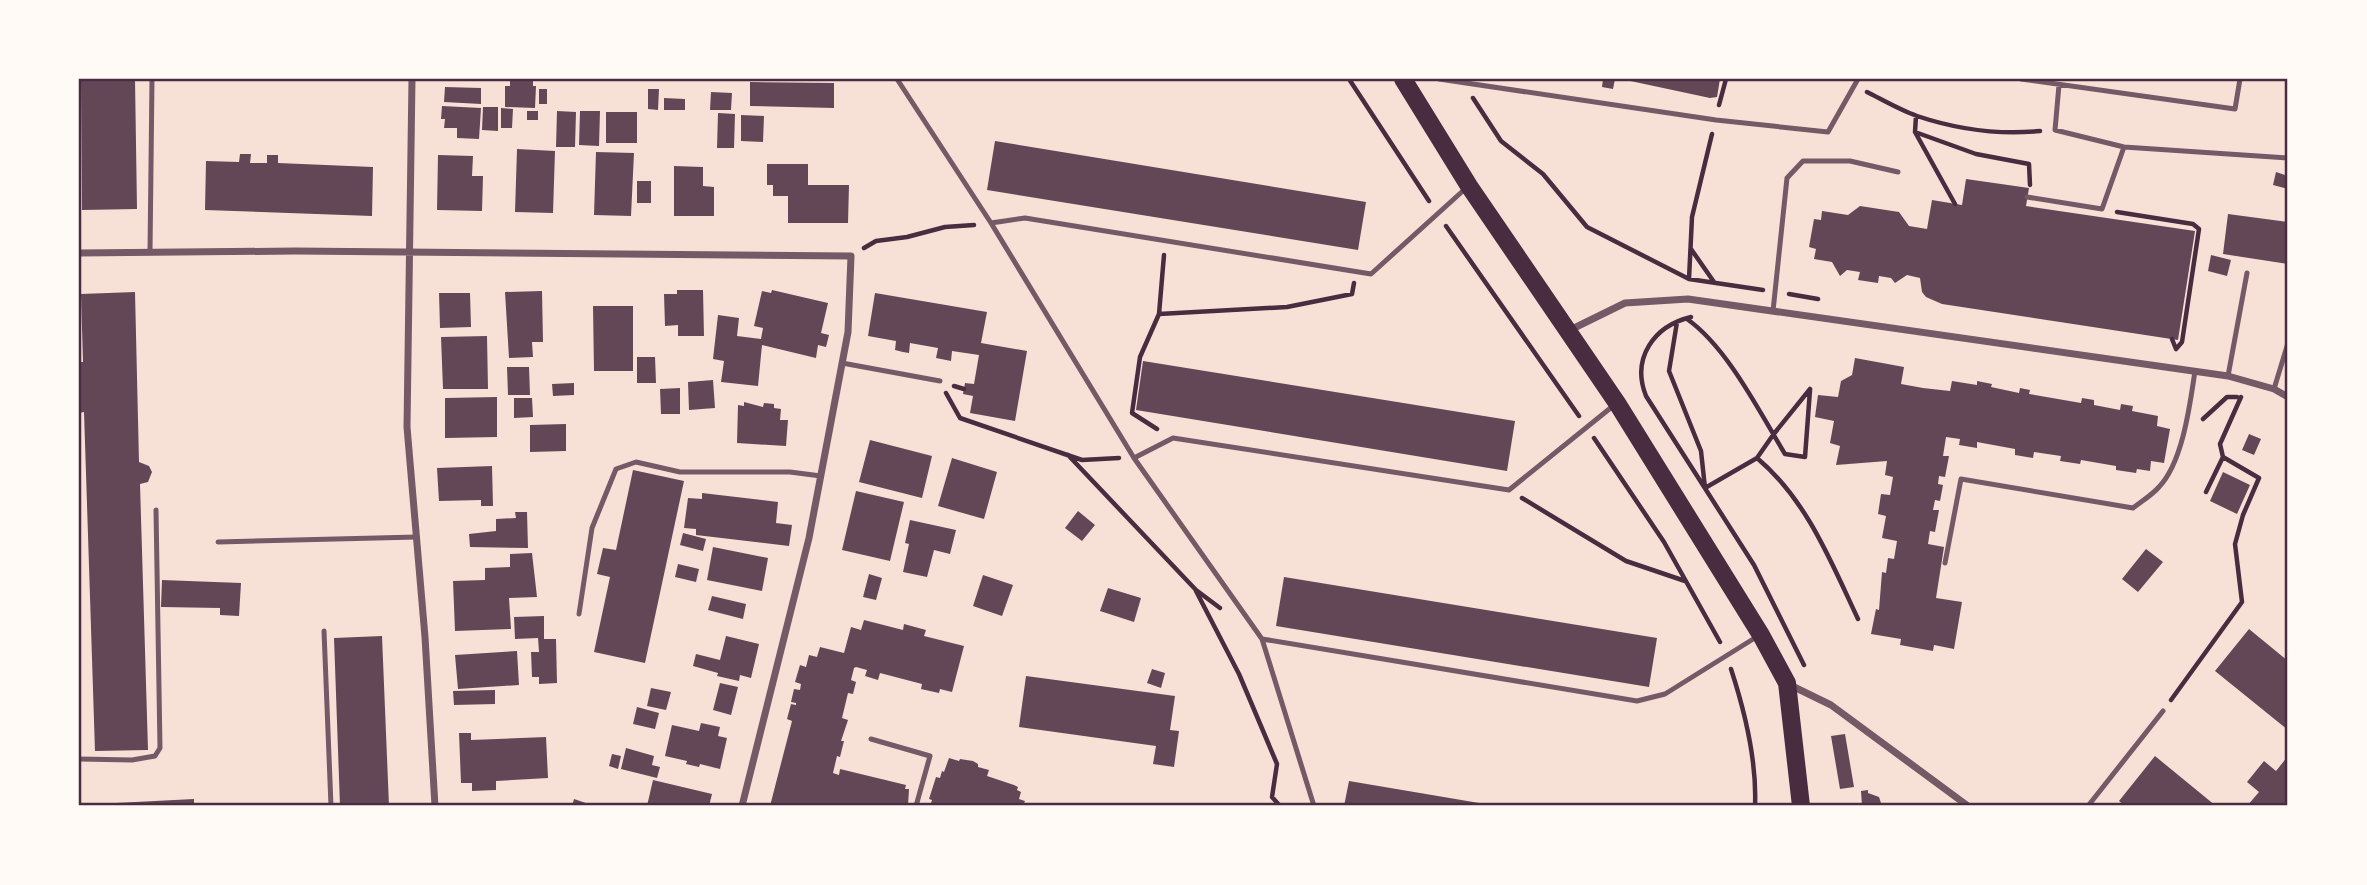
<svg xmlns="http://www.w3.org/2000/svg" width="2367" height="885" font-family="'PT Sans Narrow',sans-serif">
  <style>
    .building { fill: #644757 }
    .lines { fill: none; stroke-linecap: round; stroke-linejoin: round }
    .path { stroke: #4a2c40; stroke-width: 4.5 }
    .service { stroke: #755966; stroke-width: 5 }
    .minor { stroke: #755966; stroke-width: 7 }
    .primary { stroke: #4a2c40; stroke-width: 18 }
    .neatline { fill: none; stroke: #4a2c40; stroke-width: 2.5 }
  </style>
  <rect width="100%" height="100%" fill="#f7e1d7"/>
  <!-- building -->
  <path class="building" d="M 81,79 L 135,79 L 137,209 L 82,210 Z
    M 510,79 L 533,80 L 533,86 L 536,86 L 535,108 L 505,107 L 505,86 L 510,86 Z
    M 1603,79 L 1615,79 L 1613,89 L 1602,87 Z
    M 1621,79 L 1720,79 L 1717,97 L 1710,98 Z
    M 750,82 L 834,83 L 834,108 L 750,106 Z
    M 445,87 L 481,88 L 481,104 L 444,102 Z
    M 539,89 L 547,89 L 547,104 L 539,104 Z
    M 648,89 L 659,89 L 658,110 L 648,109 Z
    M 711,92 L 732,93 L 731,110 L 710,110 Z
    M 664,98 L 685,99 L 685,110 L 664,110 Z
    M 442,106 L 481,108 L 479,139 L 457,138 L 457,128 L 444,128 L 445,119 L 441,119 Z
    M 483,107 L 498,107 L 498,131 L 482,130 Z
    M 501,108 L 513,109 L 512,128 L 501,128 Z
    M 527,111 L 538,111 L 538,120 L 527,120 Z
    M 557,111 L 576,112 L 575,147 L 556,147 Z
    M 580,111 L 600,111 L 599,146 L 579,145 Z
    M 606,112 L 637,112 L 637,143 L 606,143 Z
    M 718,113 L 735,114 L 734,148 L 717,148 Z
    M 741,115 L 764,116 L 763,142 L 741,141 Z
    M 995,141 L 1366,202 L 1358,250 L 987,190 Z
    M 517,149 L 555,151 L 553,213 L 515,212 Z
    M 596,152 L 634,153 L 631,216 L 594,215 Z
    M 240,154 L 251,154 L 250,163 L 267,163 L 267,155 L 278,155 L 278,163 L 373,167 L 372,216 L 205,210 L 206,161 L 239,162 Z
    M 438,155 L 473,156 L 472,176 L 483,176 L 482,211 L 437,210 Z
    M 767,164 L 808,164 L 808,185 L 849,185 L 848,223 L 788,223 L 788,196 L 773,196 L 773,185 L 767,185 Z
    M 674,166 L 703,167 L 703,186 L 714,187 L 714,216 L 674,216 Z
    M 2276,172 L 2288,176 L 2288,189 L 2273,185 Z
    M 1966,179 L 2029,188 L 2026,206 L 2195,231 L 2178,340 L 1942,304 L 1926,297 L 1922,292 L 1920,278 L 1907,275 L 1895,283 L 1891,278 L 1879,276 L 1878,283 L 1858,280 L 1860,272 L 1847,270 L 1840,276 L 1832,262 L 1814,259 L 1816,249 L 1809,247 L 1814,219 L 1821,220 L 1822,211 L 1848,215 L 1860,206 L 1899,212 L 1909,226 L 1927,229 L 1932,200 L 1962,205 Z
    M 637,181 L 651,181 L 651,203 L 637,203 Z
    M 2228,214 L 2288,222 L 2288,264 L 2223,254 Z
    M 2211,255 L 2231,260 L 2227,276 L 2208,271 Z
    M 677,290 L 703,290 L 704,336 L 678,336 L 678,325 L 665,326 L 664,294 L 677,294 Z
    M 772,290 L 828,303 L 821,333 L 829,335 L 826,347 L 818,345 L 816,358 L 762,345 L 758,386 L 721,382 L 724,361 L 713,359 L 718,315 L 739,318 L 737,336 L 761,339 L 763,328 L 754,326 L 762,291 L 771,293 Z
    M 542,291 L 543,342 L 532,342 L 533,357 L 509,358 L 505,292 Z
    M 135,292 L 139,462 L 149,466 L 152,472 L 148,482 L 140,484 L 148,750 L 95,751 L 84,412 L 79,413 L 79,362 L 83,362 L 81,294 Z
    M 439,293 L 470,293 L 471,327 L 440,328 Z
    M 875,293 L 987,312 L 981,343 L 1027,351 L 1015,421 L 970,413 L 973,396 L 963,394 L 965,383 L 974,384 L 979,355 L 952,351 L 951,361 L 936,358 L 938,348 L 910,343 L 909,353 L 903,352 L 895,350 L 896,341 L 868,336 Z
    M 593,306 L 633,306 L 633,371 L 594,371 Z
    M 487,336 L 488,389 L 443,389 L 441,337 Z
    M 637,357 L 655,357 L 656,383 L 637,383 Z
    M 1855,358 L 1904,367 L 1901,384 L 1923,388 L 1950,391 L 1952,381 L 1977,385 L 1977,381 L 1992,384 L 1991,387 L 2019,393 L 2020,388 L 2030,390 L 2029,394 L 2081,403 L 2082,398 L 2094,400 L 2094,405 L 2120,410 L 2121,404 L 2133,406 L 2132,411 L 2158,416 L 2157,426 L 2170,429 L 2164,463 L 2151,461 L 2150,471 L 2137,469 L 2136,473 L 2116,470 L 2116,466 L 2081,460 L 2080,464 L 2060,461 L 2061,456 L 2034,452 L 2033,458 L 2015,455 L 2015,449 L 1977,442 L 1977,448 L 1959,445 L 1960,439 L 1946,437 L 1943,456 L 1949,456 L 1945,477 L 1939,476 L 1938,484 L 1943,485 L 1940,501 L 1935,500 L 1933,510 L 1939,510 L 1935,532 L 1930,531 L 1928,544 L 1944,547 L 1936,598 L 1962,602 L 1954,649 L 1934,645 L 1933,651 L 1900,645 L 1901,639 L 1871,634 L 1876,609 L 1879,610 L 1882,572 L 1886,573 L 1888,558 L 1894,559 L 1897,541 L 1882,538 L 1886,516 L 1878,514 L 1881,494 L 1890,495 L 1893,477 L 1885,475 L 1887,461 L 1836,465 L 1840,446 L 1830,443 L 1834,421 L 1815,417 L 1818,395 L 1838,397 L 1841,381 L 1852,375 Z
    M 1143,361 L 1515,421 L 1507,471 L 1136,410 Z
    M 507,367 L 529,367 L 530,395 L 508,395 Z
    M 713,380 L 715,408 L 689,410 L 688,382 Z
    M 574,383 L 574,395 L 553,396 L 552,384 Z
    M 680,388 L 680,414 L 661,414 L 660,389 Z
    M 497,397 L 497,437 L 445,438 L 445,398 Z
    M 514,398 L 532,398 L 533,417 L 514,418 Z
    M 744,402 L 763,407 L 764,403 L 774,404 L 774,408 L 781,409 L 780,420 L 788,420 L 786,446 L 737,443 L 738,405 L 744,406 Z
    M 566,424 L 566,451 L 530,452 L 530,425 Z
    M 2249,434 L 2261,439 L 2254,455 L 2242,450 Z
    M 870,440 L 932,456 L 922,498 L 859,482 Z
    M 952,458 L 997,472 L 984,519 L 938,506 Z
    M 492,466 L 493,506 L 481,506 L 481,500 L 439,501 L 437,468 Z
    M 633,470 L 684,481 L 645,663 L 594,652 L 610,577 L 597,574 L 603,548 L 616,550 Z
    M 2223,472 L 2250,485 L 2237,514 L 2210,501 Z
    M 856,491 L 904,502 L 890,561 L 842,550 Z
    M 702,493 L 778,502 L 776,523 L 792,525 L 789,546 L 696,535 L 696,529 L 684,528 L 688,498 L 702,499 Z
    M 1078,511 L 1095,525 L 1082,541 L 1065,528 Z
    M 515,512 L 527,512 L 528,548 L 470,547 L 469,534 L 496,531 L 496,519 L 516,518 Z
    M 910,520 L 956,530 L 950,554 L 934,550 L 927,577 L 903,572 L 909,544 L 905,543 Z
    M 683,533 L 706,539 L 703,551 L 680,545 Z
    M 713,547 L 768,558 L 762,591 L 707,580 Z
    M 2146,549 L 2163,562 L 2138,592 L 2122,579 Z
    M 532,553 L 537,597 L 509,598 L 511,629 L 455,631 L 453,581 L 485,580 L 485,568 L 510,567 L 510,554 Z
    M 678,564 L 699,569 L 696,582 L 675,577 Z
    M 869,574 L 882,578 L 876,600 L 863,597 Z
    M 983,575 L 1013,585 L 1002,616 L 973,606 Z
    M 1284,577 L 1657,638 L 1649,687 L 1276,626 Z
    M 162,580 L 241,583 L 239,616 L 220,615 L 220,608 L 161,607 Z
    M 1108,588 L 1141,598 L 1134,622 L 1100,611 Z
    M 712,596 L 746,604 L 743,619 L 708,610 Z
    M 544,616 L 544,639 L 556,639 L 557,683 L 539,684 L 539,677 L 532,677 L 531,652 L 539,652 L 538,638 L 515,639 L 514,617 Z
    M 864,620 L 903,630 L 904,624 L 926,630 L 924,636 L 964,646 L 952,692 L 940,689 L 939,693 L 921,689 L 922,684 L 880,673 L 878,680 L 865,676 L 867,670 L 856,667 L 854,668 L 851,680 L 856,682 L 853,694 L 848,693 L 842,718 L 848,720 L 841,741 L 844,741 L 840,757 L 837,756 L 833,773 L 839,775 L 840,769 L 906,785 L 905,789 L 909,789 L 908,806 L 770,806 L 792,721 L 787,719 L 791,704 L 796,705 L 796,703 L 791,702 L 794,689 L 800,690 L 801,684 L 795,682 L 800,665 L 806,667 L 809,655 L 817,657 L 820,647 L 844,653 L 851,627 L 861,630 Z
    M 2249,629 L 2288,661 L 2288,730 L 2215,671 Z
    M 382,636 L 389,806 L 340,806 L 334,638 Z
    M 726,636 L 759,644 L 751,678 L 740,675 L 739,681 L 717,676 L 718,673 L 693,666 L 696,654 L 720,660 Z
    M 517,651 L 519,685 L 458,689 L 455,655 Z
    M 1152,669 L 1165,673 L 1161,688 L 1147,683 Z
    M 1026,676 L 1175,696 L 1170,730 L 1179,731 L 1174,767 L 1153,764 L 1156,746 L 1019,727 Z
    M 720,683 L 738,687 L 731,715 L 713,710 Z
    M 651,688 L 671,692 L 666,710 L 647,706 Z
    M 495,690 L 495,704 L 454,705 L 453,691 Z
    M 637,707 L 659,713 L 655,729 L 633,724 Z
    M 701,723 L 720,727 L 718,736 L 727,738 L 720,769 L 700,764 L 699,767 L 686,764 L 687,761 L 665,756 L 672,725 L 699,731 Z
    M 459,733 L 471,733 L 471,740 L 546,737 L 548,778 L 496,781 L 496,790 L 472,791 L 472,783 L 461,783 Z
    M 1845,734 L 1854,787 L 1840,789 L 1831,736 Z
    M 626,748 L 654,756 L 652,765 L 660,767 L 657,778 L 621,769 Z
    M 612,754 L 621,756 L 618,769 L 609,766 Z
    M 2155,756 L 2216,806 L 2125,806 L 2119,801 Z
    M 2288,756 L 2288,806 L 2247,806 L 2259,792 L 2247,782 L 2264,761 L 2276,771 Z
    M 949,758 L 959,761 L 960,759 L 973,761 L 978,764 L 978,767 L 989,770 L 987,776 L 1014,785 L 1018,787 L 1017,790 L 1021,792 L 1019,799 L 1025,801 L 1023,806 L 930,806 L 932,800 L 929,799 L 936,777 L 940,778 L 942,771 L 944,772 Z
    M 653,780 L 712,794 L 709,806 L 647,806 Z
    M 1349,781 L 1491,805 L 1491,806 L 1344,806 Z
    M 1868,790 L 1868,793 L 1879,797 L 1882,806 L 1862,806 L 1861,791 Z
    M 194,799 L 194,806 L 97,806 L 96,804 Z
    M 574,799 L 595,806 L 572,806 Z"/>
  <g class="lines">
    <!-- path -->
    <path class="path" d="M 1349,79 L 1429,201
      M 1867,92 C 1883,100 1900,110 1917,116 C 1956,129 1999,135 2040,131
      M 1473,98 L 1501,141 L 1543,174 L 1587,227 L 1689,279 L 1763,290
      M 1719,105 L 1726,79
      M 1916,116 L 1915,132 L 1955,204
      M 1915,132 L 1976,154 L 2029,164 L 2030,185
      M 2117,212 L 2193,224 L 2199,229 L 2182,342 L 2176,349
      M 1446,226 L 1579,416
      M 864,248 L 876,241 L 907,237 L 945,227 L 974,225
      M 1691,249 L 1714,282
      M 1689,279 L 1692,217 L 1712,134
      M 1789,294 L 1818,299
      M 1159,314 L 1164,255
      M 1691,317 C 1654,326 1631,358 1646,396 L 1754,565 L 1804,665
      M 1687,319 C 1727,347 1759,411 1785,454 L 1805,457 L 1810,390
      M 1677,322 L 1669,371 L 1701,451 L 1705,488 L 1757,458 L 1773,435 L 1810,389
      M 2172,339 L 2176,349
      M 954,386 L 964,389
      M 946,393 L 960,418 L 1082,460 L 1119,458
      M 2203,419 L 2227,397 L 2237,397
      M 1157,429 L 1132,413 L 1140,357 L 1159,314 L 1287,307 L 1352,294 L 1354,283
      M 1594,438 L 1664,542 L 1720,642
      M 1068,455 L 1196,590 L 1220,608
      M 1757,458 C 1807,500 1831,562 1858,619
      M 2206,492 L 2223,457 L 2220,444 L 2241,397
      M 1522,498 L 1626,561 L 1685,581
      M 1196,591 L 1239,674 L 1277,764 L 1272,797 L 1280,806
      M 1731,669 C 1745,712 1757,761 1755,806
      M 2171,700 L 2242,602 L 2235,544 L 2243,515 L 2259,478 L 2223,457"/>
    <!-- service -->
    <path class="service" d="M 897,79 L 991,223 L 1134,458 L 1262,639 L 1314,806
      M 1439,79 L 1716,120 L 1828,132 L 1858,79
      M 2021,79 L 2235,109 L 2240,79
      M 2059,85 L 2055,130 L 2124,147 L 2288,158
      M 2027,197 L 2102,209 L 2124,147
      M 991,223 L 1025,218 L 1371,274 L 1465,189
      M 150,252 L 152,79
      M 1773,311 L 1787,178 L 1803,161 L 1850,161 L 1898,172
      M 842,363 L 940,381
      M 2228,376 L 2247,273
      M 2274,389 L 2288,343
      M 1134,458 L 1173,438 L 1509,490 L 1613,406
      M 218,542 L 417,537
      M 1945,563 L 1961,479 L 2133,508 C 2142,501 2152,495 2159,487 C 2183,462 2190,404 2195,371
      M 579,614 L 592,528 L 616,469 L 636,462 L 680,472 L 790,472 L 821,476
      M 324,631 L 331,806
      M 1262,639 L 1637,701 L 1665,694 L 1758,636
      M 871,739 L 930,756 L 916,806
      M 79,759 L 132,760 L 155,756 L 160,748 L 156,510
      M 2088,806 L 2163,711"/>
    <!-- minor -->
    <path class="minor" d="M 412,79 L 407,427 L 425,637 L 435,806
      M 79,253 L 295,251 L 851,256 L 848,332 L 809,538 L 742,806
      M 1570,330 L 1625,303 L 1688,299 L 2228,376 L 2274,389 L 2288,397
      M 1790,685 L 1831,705 L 1968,806"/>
    <!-- primary -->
    <path class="primary" d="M 1403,79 L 1469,186 L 1617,403 L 1761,635 L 1787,683 L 1801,806"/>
  </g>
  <!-- border -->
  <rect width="2367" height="885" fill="none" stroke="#fffaf5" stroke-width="161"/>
  <rect x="80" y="80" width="2206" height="724" class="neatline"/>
</svg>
